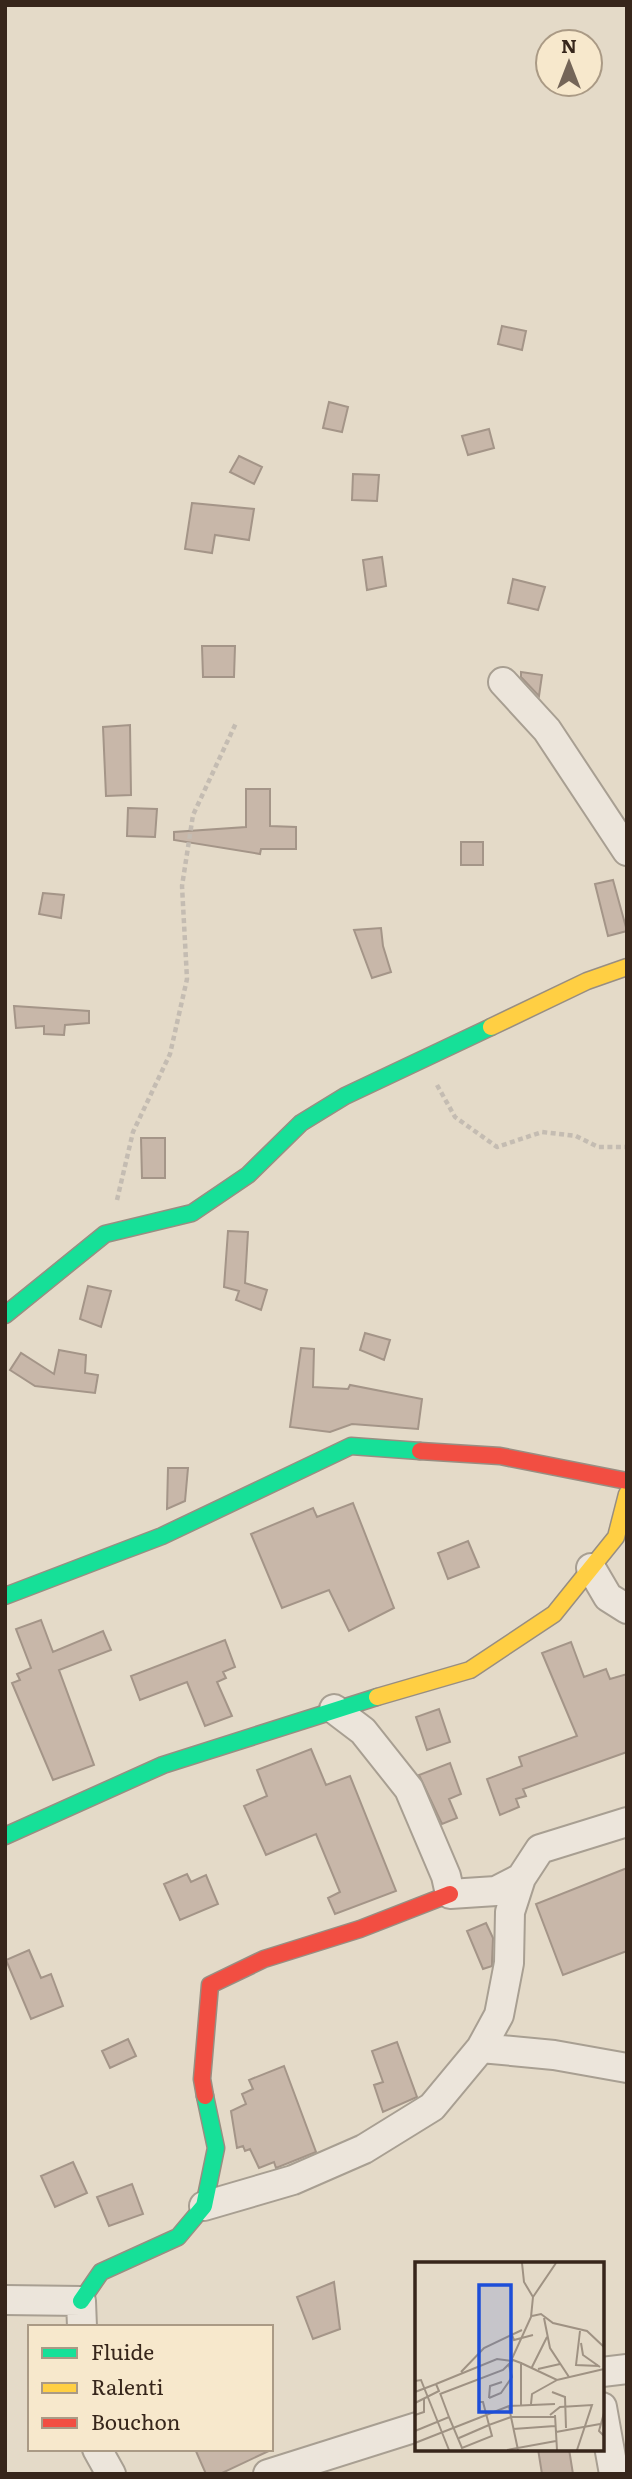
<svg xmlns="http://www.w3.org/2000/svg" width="632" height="2479" font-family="Literata,serif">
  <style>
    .building { fill: #c8b7a9; stroke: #a49588; stroke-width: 2 }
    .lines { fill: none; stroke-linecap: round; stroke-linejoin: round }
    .street-casing { stroke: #a89f92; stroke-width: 32 }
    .fast-casing { stroke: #988e82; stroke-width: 19 }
    .slow-casing { stroke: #988e82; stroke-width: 19 }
    .jam-casing { stroke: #988e82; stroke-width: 19 }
    .path { stroke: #c4bcb2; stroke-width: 4.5; stroke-dasharray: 5 3.5; stroke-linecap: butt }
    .street { stroke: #ece5db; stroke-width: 28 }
    .fast { stroke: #16e098; stroke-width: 16 }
    .slow { stroke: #ffcf43; stroke-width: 16 }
    .jam { stroke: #f24e42; stroke-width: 16 }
    .inset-road { fill: none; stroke: #9f9283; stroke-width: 2 }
    .view { fill: #1d4ed8; fill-opacity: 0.15; stroke: #1d4ed8; stroke-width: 3.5 }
    .inset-edge { fill: none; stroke: #37261b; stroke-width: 3.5 }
  </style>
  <rect width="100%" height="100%" fill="#e4dac8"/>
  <!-- building -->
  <path class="building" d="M 502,326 L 526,331 L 522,350 L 498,344 Z
    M 329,402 L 348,407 L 342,432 L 323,428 Z
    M 489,429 L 494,448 L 468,455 L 462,436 Z
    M 239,456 L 262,467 L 254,484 L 230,472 Z
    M 353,474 L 379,475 L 377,501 L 352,500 Z
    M 192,503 L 254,509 L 249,540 L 215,535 L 212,553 L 185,549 Z
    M 382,557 L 386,586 L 367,590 L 363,560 Z
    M 513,579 L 545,587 L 538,610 L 508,603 Z
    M 202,646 L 235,646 L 234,677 L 203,677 Z
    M 521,672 L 542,675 L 539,696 L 521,677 Z
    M 130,725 L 131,795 L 106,796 L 103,727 Z
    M 246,789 L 270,789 L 270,826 L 296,827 L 296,849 L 261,849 L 260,854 L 174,840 L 174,832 L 246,827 Z
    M 128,808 L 157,809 L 155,837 L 127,836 Z
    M 461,842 L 483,842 L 483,865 L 461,865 Z
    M 613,880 L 627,931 L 608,936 L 595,884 Z
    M 43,893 L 64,895 L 61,918 L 39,914 Z
    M 381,928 L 383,946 L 391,972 L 372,978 L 354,930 Z
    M 14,1006 L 89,1011 L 89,1023 L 65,1025 L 64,1035 L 44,1034 L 44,1026 L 16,1028 Z
    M 141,1138 L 165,1138 L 165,1178 L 142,1178 Z
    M 228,1231 L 248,1232 L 245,1283 L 267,1290 L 261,1310 L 236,1300 L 239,1291 L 224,1287 Z
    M 88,1286 L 111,1291 L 101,1327 L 80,1319 Z
    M 365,1333 L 390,1340 L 384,1360 L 360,1350 Z
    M 301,1348 L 314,1349 L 313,1387 L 348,1389 L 350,1385 L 422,1399 L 418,1429 L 352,1424 L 330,1432 L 290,1427 Z
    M 59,1350 L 86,1355 L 85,1373 L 98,1375 L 95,1393 L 35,1386 L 10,1370 L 21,1353 L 54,1374 Z
    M 168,1468 L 188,1468 L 185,1501 L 167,1509 Z
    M 353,1503 L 394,1608 L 349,1631 L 329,1590 L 282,1608 L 251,1534 L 313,1508 L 317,1517 Z
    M 468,1541 L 479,1567 L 448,1579 L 438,1553 Z
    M 41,1620 L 53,1652 L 103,1631 L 111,1650 L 59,1670 L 94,1765 L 53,1780 L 12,1683 L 20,1680 L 17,1674 L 31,1668 L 16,1629 Z
    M 225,1640 L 235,1667 L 223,1672 L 226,1678 L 217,1682 L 232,1716 L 205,1726 L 187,1682 L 140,1700 L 131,1676 Z
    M 571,1642 L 584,1677 L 606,1669 L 610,1679 L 627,1674 L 627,1752 L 523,1789 L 526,1796 L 516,1799 L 519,1807 L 500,1815 L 487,1779 L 522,1766 L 519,1757 L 577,1736 L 542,1653 Z
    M 439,1709 L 450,1742 L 427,1750 L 416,1717 Z
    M 311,1749 L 326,1785 L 350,1776 L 396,1891 L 335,1914 L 328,1898 L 340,1892 L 316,1834 L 266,1855 L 244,1806 L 267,1796 L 257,1770 Z
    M 450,1763 L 461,1794 L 449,1799 L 457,1818 L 442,1824 L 419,1775 Z
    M 627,1868 L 627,1951 L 563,1975 L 536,1904 Z
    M 187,1874 L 191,1882 L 206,1875 L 218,1904 L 180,1920 L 164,1884 Z
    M 486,1923 L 493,1938 L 492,1961 L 492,1966 L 483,1969 L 467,1931 Z
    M 29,1950 L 41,1978 L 51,1974 L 63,2006 L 31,2019 L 6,1960 Z
    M 128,2039 L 136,2056 L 110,2068 L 102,2051 Z
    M 397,2042 L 417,2097 L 383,2112 L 374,2085 L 383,2082 L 372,2051 Z
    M 284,2066 L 316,2152 L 276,2168 L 274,2162 L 259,2168 L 250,2149 L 245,2151 L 243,2146 L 237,2148 L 231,2111 L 246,2104 L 242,2094 L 253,2089 L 249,2080 Z
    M 73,2162 L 87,2193 L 55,2207 L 41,2176 Z
    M 132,2184 L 143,2214 L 109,2226 L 97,2197 Z
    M 334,2282 L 340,2329 L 313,2339 L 297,2297 Z
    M 195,2449 L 273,2449 L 220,2474 L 206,2474 Z
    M 538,2449 L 569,2449 L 573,2474 L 542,2474 Z"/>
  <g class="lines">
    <!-- street casing -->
    <g class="street-casing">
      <path id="street" d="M 503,682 L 547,730 L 627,851
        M 591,1568 L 608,1597 L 627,1609
        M 334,1709 L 363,1731 L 409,1789 L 446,1876 L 450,1894 L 496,1891 L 521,1878
        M 481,2048 L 554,2055 L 627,2068
        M 204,2206 L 293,2180 L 364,2149 L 432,2107 L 481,2048 L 499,2015 L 509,1963 L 510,1912 L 521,1878 L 540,1849 L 627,1822
        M 5,2300 L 81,2301 L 82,2327
        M 602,2372 L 627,2369
        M 602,2407 L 614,2474
        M 97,2449 L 111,2474
        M 268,2474 L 417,2427"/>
    </g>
    <!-- fast casing -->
    <g class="fast-casing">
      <path id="fast" d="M 5,1315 L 105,1234 L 192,1213 L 248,1175 L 301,1123 L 345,1096 L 491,1027
        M 5,1596 L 162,1536 L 351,1446 L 420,1451
        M 5,1836 L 163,1765 L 377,1697
        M 81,2301 L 101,2272 L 178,2237 L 204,2206 L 216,2148 L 205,2096"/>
    </g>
    <!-- slow casing -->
    <g class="slow-casing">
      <path id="slow" d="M 491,1027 L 587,981 L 627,967
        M 377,1697 L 470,1670 L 554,1614 L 616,1537 L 627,1494"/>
    </g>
    <!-- jam casing -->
    <g class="jam-casing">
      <path id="jam" d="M 420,1451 L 500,1456 L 627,1481
        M 205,2096 L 202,2079 L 210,1985 L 264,1959 L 360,1929 L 450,1894"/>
    </g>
    <!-- path -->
    <path class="path" d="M 437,1085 L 455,1117 L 497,1147 L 542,1132 L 576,1136 L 598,1147 L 627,1147
      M 117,1200 L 133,1132 L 170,1054 L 187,979 L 182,886 L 193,815 L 236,723"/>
    <!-- street -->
    <use href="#street" class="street"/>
    <!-- fast -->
    <use href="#fast" class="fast"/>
    <!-- slow -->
    <use href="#slow" class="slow"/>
    <!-- jam -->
    <use href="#jam" class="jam"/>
  </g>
  <!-- overview -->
  <g transform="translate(415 2262)">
    <rect width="189" height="189" fill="#e4dac8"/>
    <path class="inset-road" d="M 107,1 L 109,20 L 118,35M 117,54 L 126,52 L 138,61 L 172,69 L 189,85M 129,56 L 135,86 L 154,115M 165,69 L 161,103 L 184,104M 96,70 L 99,78 L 118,73M 166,81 L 168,93 L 185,105M 106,101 L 142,118 L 189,107M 117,105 L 132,75M 123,107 L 145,102M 46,110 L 69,86 L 107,68M 0,119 L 6,118 L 34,188M 21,122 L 82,97 L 96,99 L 116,55 L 118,35 L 141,1M 0,130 L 21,122 L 24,129 L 0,141M 137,130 L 150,135 L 151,166M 25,131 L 34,155M 25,132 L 88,108 L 98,98 L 106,101 L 106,143M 74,136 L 86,131 L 97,115 L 94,103M 74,136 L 75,124 L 87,120M 63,140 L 68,140 L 74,163 L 96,155 L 94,144M 116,142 L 117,132 L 142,118M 189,151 L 184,169 L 189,174M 0,153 L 9,150 L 9,136M 135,153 L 145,145 L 177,143 L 162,188M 140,153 L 142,188M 98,167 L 140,164M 0,169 L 34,155 L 47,186 L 77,174 L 74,163 L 44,176M 141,170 L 185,162M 0,181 L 94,144 L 140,142M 92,188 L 141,179M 103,188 L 96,155 L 140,155"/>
    <path class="view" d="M 64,23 L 96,23 L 96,150 L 64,150 Z"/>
    <rect width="189" height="189" class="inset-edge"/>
  </g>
  <!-- border -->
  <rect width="632" height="2479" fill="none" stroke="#37261b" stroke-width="14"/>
  <!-- legend -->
  <rect x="28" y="2325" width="245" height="126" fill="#f7e8cc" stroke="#aa9a85" stroke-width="2"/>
  <rect x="42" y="2348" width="35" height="10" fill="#16e098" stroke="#aa9a85" stroke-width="2"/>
  <text x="91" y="2360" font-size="21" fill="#37261b">Fluide</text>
  <rect x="42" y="2383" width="35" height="10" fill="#ffcf43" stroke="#aa9a85" stroke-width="2"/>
  <text x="91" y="2395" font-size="21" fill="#37261b">Ralenti</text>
  <rect x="42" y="2418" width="35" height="10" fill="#f24e42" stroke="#aa9a85" stroke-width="2"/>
  <text x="91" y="2430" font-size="21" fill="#37261b">Bouchon</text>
  <!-- north arrow -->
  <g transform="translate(569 63)"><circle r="33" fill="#f7e8cc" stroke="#aa9a85" stroke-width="2"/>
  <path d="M0-5L12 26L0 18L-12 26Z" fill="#746558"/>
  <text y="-10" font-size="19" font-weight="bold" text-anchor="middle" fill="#37261b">N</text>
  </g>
</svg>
